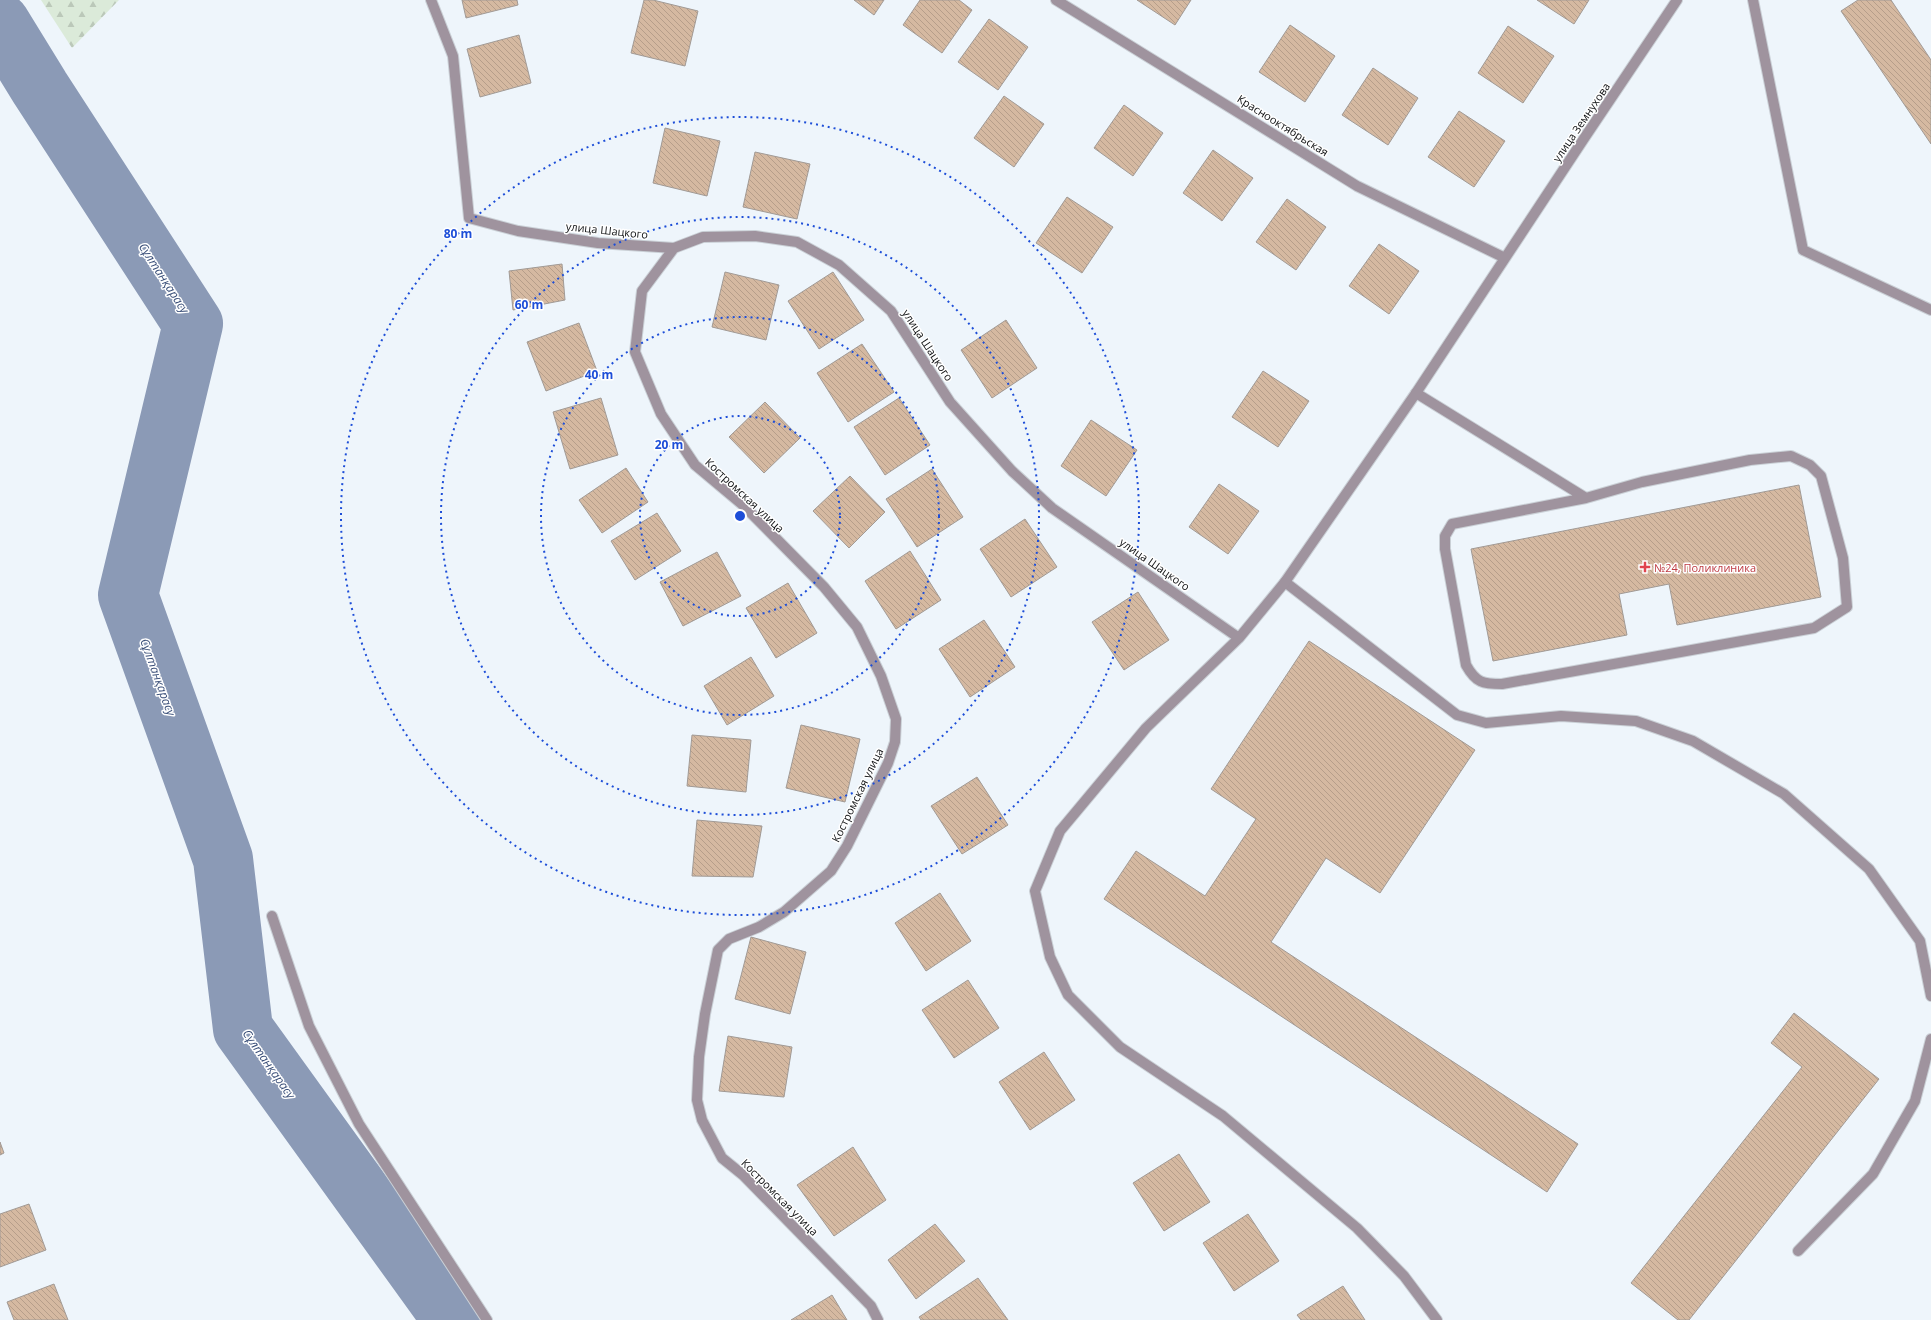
<svg xmlns="http://www.w3.org/2000/svg" width="1931" height="1320" font-family="'Open Sans',sans-serif">
  <style>
    .forest { fill: url(#forest-firs) }
    .lines { fill: none; stroke-linecap: round; stroke-linejoin: round }
    .river { stroke: #8b9ab6; stroke-width: 60 }
    .building { fill: url(#building-back-hatch); stroke: #a19a95 }
    .service-casing { stroke: #cad0d6; stroke-width: 12 }
    .minor-casing { stroke: #cad0d6; stroke-width: 12 }
    .service { stroke: #9f939e; stroke-width: 10 }
    .minor { stroke: #9f939e; stroke-width: 10 }
    .ring { fill: none; stroke: #1d4ed8; stroke-width: 2; stroke-dasharray: 2 4 }
    .health-dot { fill: #e0444e; stroke: #fff; stroke-width: 1.5 }
    .labels { text-anchor: middle; dominant-baseline: central; stroke-width: 3; stroke-linejoin: round; paint-order: stroke }
    .street-label { font-size: 11px; fill: #0d0f11; stroke: #fff }
    .health-label { font-size: 11px; fill: #be3a42; stroke: #fff; text-anchor: start }
    .water-label { font-size: 12px; font-style: italic; fill: #394e78; stroke: #fff }
    .centre { fill: #1d4ed8; stroke: #fff; stroke-width: 2 }
    .ring-label { font-size: 12px; text-anchor: middle; font-weight: bold; fill: #1d4ed8; stroke: #fff; stroke-width: 3; stroke-linejoin: round; paint-order: stroke }
  </style>
  <defs>
    <pattern id="forest-firs" width="22" height="20" patternUnits="userSpaceOnUse"><rect width="22" height="20" fill="#dbead9"/><path d="M5 1l3.5 6h-7zM16 11l3.5 6h-7z" fill="#bbc8b9"/></pattern>
    <pattern id="building-back-hatch" width="6" height="6" patternUnits="userSpaceOnUse"><rect width="6" height="6" fill="#d5b9a1"/><path d="M-1 5l2 2M0 0l6 6M5-1l2 2" fill="none" stroke="#b69e8a"/></pattern>
  </defs>
  <rect width="100%" height="100%" fill="#eef5fb"/>
  <!-- forest -->
  <path class="forest" d="M 41,0 L 119,0 L 72,48 Z"/>
  <g class="lines">
    <!-- river -->
    <path class="river" d="M 0,23 L 40,88 L 193,324 L 128,595 L 223,859 L 243,1029 L 453,1320"/>
  </g>
  <!-- building -->
  <path class="building" d="M 462,0 L 517,0 L 518,5 L 466,18 Z
    M 644,0 L 653,0 L 698,11 L 685,66 L 631,53 Z
    M 854,0 L 884,0 L 874,15 Z
    M 920,0 L 959,0 L 972,10 L 942,53 L 903,25 Z
    M 1137,0 L 1191,0 L 1175,25 Z
    M 1537,0 L 1589,0 L 1574,24 Z
    M 1858,0 L 1891,0 L 1931,60 L 1931,144 L 1841,11 Z
    M 989,19 L 1028,47 L 998,90 L 958,62 Z
    M 1290,25 L 1335,56 L 1305,102 L 1259,72 Z
    M 1508,26 L 1554,56 L 1523,103 L 1478,73 Z
    M 519,35 L 531,83 L 480,97 L 467,49 Z
    M 1373,68 L 1418,98 L 1388,145 L 1342,115 Z
    M 1004,96 L 1044,124 L 1014,167 L 974,138 Z
    M 1124,105 L 1163,133 L 1133,176 L 1094,148 Z
    M 1459,111 L 1505,141 L 1474,187 L 1428,157 Z
    M 665,128 L 720,141 L 707,196 L 653,183 Z
    M 1213,150 L 1253,178 L 1222,221 L 1183,193 Z
    M 755,152 L 810,164 L 797,219 L 743,207 Z
    M 1067,197 L 1113,227 L 1082,273 L 1036,243 Z
    M 1287,199 L 1326,227 L 1296,270 L 1256,242 Z
    M 1379,244 L 1419,271 L 1389,314 L 1349,286 Z
    M 562,264 L 565,300 L 513,310 L 509,271 Z
    M 725,272 L 779,285 L 766,340 L 712,327 Z
    M 833,272 L 864,320 L 819,349 L 788,301 Z
    M 1006,320 L 1037,368 L 992,398 L 961,350 Z
    M 579,323 L 597,371 L 546,391 L 527,342 Z
    M 862,344 L 894,392 L 848,422 L 817,373 Z
    M 1263,371 L 1309,401 L 1278,447 L 1232,417 Z
    M 601,398 L 618,455 L 570,469 L 553,412 Z
    M 899,398 L 930,445 L 885,475 L 854,427 Z
    M 765,402 L 800,438 L 764,473 L 729,437 Z
    M 1091,420 L 1137,450 L 1106,496 L 1061,466 Z
    M 626,468 L 648,502 L 602,533 L 579,500 Z
    M 932,469 L 963,517 L 917,547 L 886,499 Z
    M 850,476 L 885,512 L 849,548 L 813,511 Z
    M 1219,484 L 1259,511 L 1228,554 L 1189,527 Z
    M 1799,485 L 1821,597 L 1677,625 L 1669,584 L 1619,594 L 1627,635 L 1493,661 L 1471,549 Z
    M 657,513 L 681,551 L 635,580 L 611,541 Z
    M 1025,519 L 1057,567 L 1011,597 L 980,549 Z
    M 910,551 L 941,600 L 896,629 L 865,581 Z
    M 717,552 L 741,596 L 683,626 L 660,582 Z
    M 788,583 L 817,633 L 776,658 L 746,608 Z
    M 1138,592 L 1169,640 L 1124,670 L 1092,622 Z
    M 984,620 L 1015,667 L 970,697 L 939,649 Z
    M 1309,641 L 1475,750 L 1380,893 L 1326,858 L 1271,942 L 1578,1144 L 1547,1192 L 1104,899 L 1136,851 L 1205,896 L 1256,819 L 1211,789 Z
    M 751,657 L 774,696 L 727,725 L 704,686 Z
    M 801,725 L 860,739 L 845,802 L 786,788 Z
    M 692,735 L 751,740 L 746,792 L 687,786 Z
    M 977,777 L 1008,825 L 962,854 L 931,806 Z
    M 697,820 L 762,826 L 753,877 L 692,876 Z
    M 940,893 L 971,941 L 926,971 L 895,923 Z
    M 751,937 L 806,952 L 790,1014 L 735,999 Z
    M 968,980 L 999,1028 L 954,1058 L 922,1010 Z
    M 1794,1013 L 1879,1079 L 1689,1320 L 1678,1320 L 1631,1283 L 1802,1067 L 1771,1043 Z
    M 728,1036 L 792,1047 L 784,1097 L 719,1091 Z
    M 1044,1052 L 1075,1100 L 1030,1130 L 999,1082 Z
    M 0,1142 L 4,1153 L 0,1155 Z
    M 853,1147 L 886,1200 L 834,1236 L 797,1185 Z
    M 1179,1154 L 1210,1202 L 1164,1231 L 1133,1183 Z
    M 29,1204 L 46,1250 L 0,1267 L 0,1214 Z
    M 1248,1214 L 1279,1261 L 1234,1291 L 1203,1243 Z
    M 935,1224 L 965,1261 L 916,1299 L 888,1260 Z
    M 978,1278 L 1008,1320 L 921,1320 L 919,1317 Z
    M 54,1284 L 68,1320 L 14,1320 L 7,1302 Z
    M 1343,1286 L 1365,1320 L 1301,1320 L 1297,1315 Z
    M 832,1295 L 847,1320 L 791,1320 Z"/>
  <g class="lines">
    <!-- service casing -->
    <g class="service-casing">
      <path id="service" d="M 1753,0 L 1803,250 L 1931,310
        M 1416,393 L 1586,498 L 1642,482 L 1750,460 L 1791,456 L 1810,465 L 1821,476 L 1843,558 L 1847,607 L 1814,628 L 1502,684 C 1483,684 1476,683 1466,665 L 1445,549 L 1445,536 L 1452,524 L 1586,498
        M 1285,582 L 1457,715 L 1486,723 L 1561,716 L 1636,721 L 1693,741 L 1784,794 L 1869,869 L 1920,941 L 1931,996
        M 1798,1251 L 1873,1174 L 1915,1101 L 1931,1039"/>
    </g>
    <!-- minor casing -->
    <g class="minor-casing">
      <path id="minor" d="M 431,0 L 453,56 L 469,218 L 518,231 L 598,243 L 674,248 L 703,237 L 755,236 L 797,242 L 839,265 L 891,311 L 950,402 L 1012,471 L 1052,508 L 1239,638
        M 1056,0 L 1357,186 L 1505,258
        M 674,248 L 642,291 L 635,352 L 661,414 L 695,465 L 744,506 L 824,587 L 857,627 L 881,676 L 896,719 L 895,742 L 888,763 L 847,846 L 831,871 L 784,912 L 759,927 L 729,939 L 718,950 L 705,1014 L 699,1057 L 697,1100 L 702,1120 L 722,1158 L 743,1175 L 871,1306 L 878,1320
        M 272,916 L 309,1026 L 359,1124 L 487,1320
        M 1437,1320 L 1404,1276 L 1357,1228 L 1223,1116 L 1120,1047 L 1068,995 L 1050,957 L 1035,891 L 1060,831 L 1146,728 L 1239,638 L 1285,582 L 1416,393 L 1583,140 L 1677,0"/>
    </g>
    <!-- service -->
    <use href="#service" class="service"/>
    <!-- minor -->
    <use href="#minor" class="minor"/>
  </g>
  <!-- distance rings -->
  <g class="ring">
    <circle cx="740" cy="516" r="100"/>
    <circle cx="740" cy="516" r="199"/>
    <circle cx="740" cy="516" r="299"/>
    <circle cx="740" cy="516" r="399"/>
  </g>
  <!-- markers -->
  <path class="health-dot" d="M1643 561h4v4h4v4h-4v4h-4v-4h-4v-4h4z"/>
  <g class="labels">
    <!-- street labels -->
    <g class="street-label">
      <text transform="translate(1581 122) rotate(-56)">улица Земнухова</text>
      <text transform="translate(1283 125) rotate(32)">Краснооктябрьская</text>
      <text transform="translate(607 230) rotate(6)">улица Шацкого</text>
      <text transform="translate(928 345) rotate(57)">улица Шацкого</text>
      <text transform="translate(745 495) rotate(43)">Костромская улица</text>
      <text transform="translate(1155 564) rotate(35)">улица Шацкого</text>
      <text transform="translate(857 795) rotate(-64)">Костромская улица</text>
      <text transform="translate(780 1197) rotate(45)">Костромская улица</text>
    </g>
    <!-- health labels -->
    <g class="health-label">
      <text x="1654" y="567">№24, Поликлиника</text>
    </g>
    <!-- water labels -->
    <g class="water-label">
      <text transform="translate(164 278) rotate(57)">Сұлтанқарасу</text>
      <text transform="translate(158 677) rotate(70)">Сұлтанқарасу</text>
      <text transform="translate(269 1064) rotate(55)">Сұлтанқарасу</text>
    </g>
  </g>
  <circle cx="740" cy="516" r="6" class="centre"/>
  <g class="ring-label">
    <text x="458" y="238">80 m</text>
    <text x="529" y="309">60 m</text>
    <text x="599" y="379">40 m</text>
    <text x="669" y="449">20 m</text>
  </g>
</svg>
